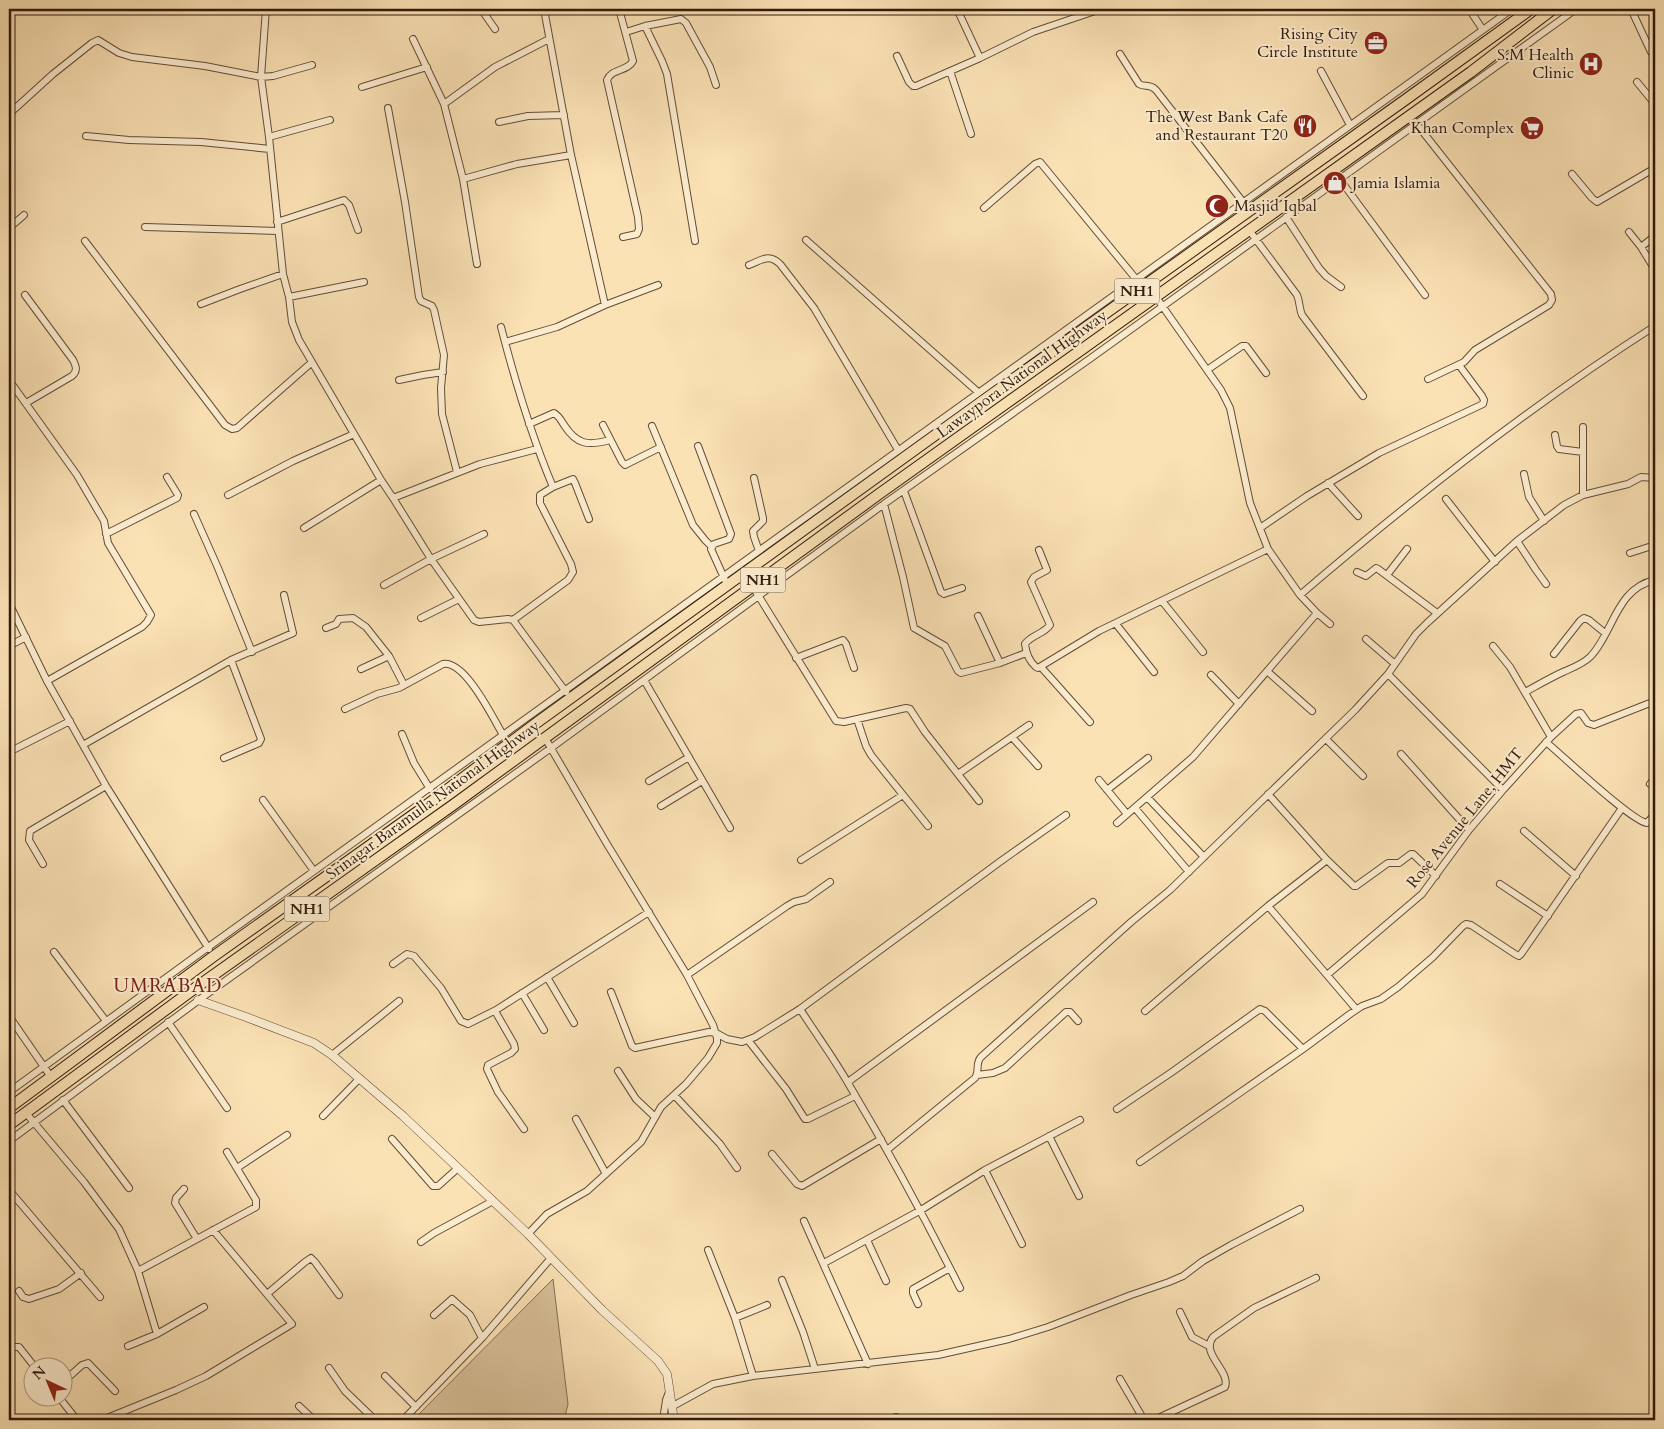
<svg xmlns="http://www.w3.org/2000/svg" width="1664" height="1429" font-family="Cardo,serif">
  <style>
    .green { fill: #d8c098; stroke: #846e52 }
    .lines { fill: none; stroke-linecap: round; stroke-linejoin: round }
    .minor-casing { stroke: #634d36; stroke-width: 8 }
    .tertiary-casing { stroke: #634d36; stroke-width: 9 }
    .trunk-casing { stroke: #301b0c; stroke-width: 12 }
    .minor { stroke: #fceccf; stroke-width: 6 }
    .tertiary { stroke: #fceccf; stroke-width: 8 }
    .trunk { stroke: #fbe2b5; stroke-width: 10 }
    .labels { text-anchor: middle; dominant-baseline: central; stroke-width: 4; stroke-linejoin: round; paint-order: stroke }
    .shield { fill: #fceccf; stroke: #6d5a46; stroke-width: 1 }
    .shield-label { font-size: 15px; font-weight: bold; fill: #301b0c }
    .poi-label { font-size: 16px; fill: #301b0c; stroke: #fceccf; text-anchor: end }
    .street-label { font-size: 16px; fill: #301b0c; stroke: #fceccf }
    .quarter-label { font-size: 19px; letter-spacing: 1px; fill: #7a1f14; stroke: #fceccf }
  </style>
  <rect width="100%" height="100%" fill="#fbe2b5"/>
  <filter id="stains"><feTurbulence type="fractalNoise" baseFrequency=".004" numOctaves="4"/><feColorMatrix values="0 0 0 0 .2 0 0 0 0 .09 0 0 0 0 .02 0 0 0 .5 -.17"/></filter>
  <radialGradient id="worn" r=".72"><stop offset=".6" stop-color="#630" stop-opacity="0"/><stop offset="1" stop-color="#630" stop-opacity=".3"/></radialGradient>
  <!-- green -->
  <path class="green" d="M 553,1279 L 568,1404 L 564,1420 L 413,1420 Z"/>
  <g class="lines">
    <!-- minor casing -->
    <g class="minor-casing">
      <path id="minor" d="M 266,9 L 261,77 L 269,137 L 283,274 L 289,297 L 292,322 L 299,340 L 381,480 L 393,498 L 431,559 L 474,620 L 479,622 L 508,619 L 513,620 L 566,692
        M 481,9 L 495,29
        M 544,9 L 571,155 L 605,305
        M 619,9 L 633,61 C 627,72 612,68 607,80 L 638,217 L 639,229 L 637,234 L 623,237
        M 957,9 L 980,58
        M 1074,9 L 1078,16
        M 1229,9 L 1229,10
        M 1469,9 L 1483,30
        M 1631,9 L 1651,52
        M 645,26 L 662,61 L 667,74 L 695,241
        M 626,32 L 645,26 L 681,19 L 686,23 L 710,67 L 716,85
        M 413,39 L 444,104 L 463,179 L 477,264
        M 1120,54 L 1139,84 C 1145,88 1149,83 1156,90 L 1243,202
        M 897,56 L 909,82 L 913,86 L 916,86 L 980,58 L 1033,32 L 1101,9
        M 950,71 L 971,134
        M 1321,71 L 1350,125
        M 1637,82 L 1655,104
        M 362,87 L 427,67
        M 444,104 L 495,67 L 549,39
        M 388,108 L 405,202 L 419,297 L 421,301 L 432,306 L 434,310 L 444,355 L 441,388 L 442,414 L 457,472
        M 9,114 L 53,74 L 92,43 L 98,40 L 119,53 L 132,57 L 205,66 L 261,77 L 273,76 L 312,65
        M 499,122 L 528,116 L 564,115
        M 1415,122 L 1551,294 L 1552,300 L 1549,305 L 1475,350 L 1464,362 L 1428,379
        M 86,136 L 129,140 L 201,142 L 270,149
        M 269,137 L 330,120
        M 1333,170 L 1425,295
        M 1572,174 L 1592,198 L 1597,202 L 1655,168
        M 463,179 L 517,164 L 571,155
        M 984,208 L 1035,164 L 1040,162 L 1136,279
        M 1286,217 L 1319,268 L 1326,276 L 1341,287
        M 277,222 L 344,200 L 349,205 L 358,230
        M 145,227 L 277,231
        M 9,228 L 24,215
        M 1249,230 L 1297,295 C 1300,302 1299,308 1302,315 L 1363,396
        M 1629,232 L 1641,247 L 1655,270
        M 806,240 L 978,392
        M 85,241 L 225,425 L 232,429 L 237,428 L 311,363
        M 1641,247 L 1655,236
        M 749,265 C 762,260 769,253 780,264 L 814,308 L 898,450
        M 25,295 L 73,360 C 76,366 78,371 72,376 L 26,403
        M 289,297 L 364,282
        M 1156,297 L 1221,390 L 1230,408 L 1250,503 L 1268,549 L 1300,595 L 1317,613 L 1330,624
        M 201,304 L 240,289 L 283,274
        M 501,327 C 515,381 531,435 553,487
        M 505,342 L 557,327 L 605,305 L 658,285
        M 1207,370 L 1242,346 L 1246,346 L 1266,373
        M 9,380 L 77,475 L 104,521 L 108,543 L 151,615 L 147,622 L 142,627 L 47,681
        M 399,380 L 423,375 L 443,372
        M 1653,419 L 1655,424
        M 529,424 L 554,413 C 559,416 561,420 564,425 C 577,445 588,446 610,440
        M 603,425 L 622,462 L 625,465 L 661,447
        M 652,426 L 693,525 L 705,540 L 712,547
        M 1555,435 L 1557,446 L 1559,449 L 1583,452
        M 698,446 L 731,534 L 729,539 L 714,544 L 711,549 L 725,580
        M 1524,474 L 1529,497 L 1544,521
        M 754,478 L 763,518 L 763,521 L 753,531 L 754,537 L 759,551
        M 1328,483 L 1358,516
        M 904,491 L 941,592 L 944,594 L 962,588
        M 228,495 L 293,461 L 354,434
        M 1583,495 L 1583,427
        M 393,498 L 480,464 L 537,449
        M 1446,499 L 1495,562
        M 884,504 L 903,577 L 914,628 L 945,646 L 958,671 L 961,673 L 1000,663 L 1026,653
        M 194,514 L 218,568 L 252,652
        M 304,528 L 381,480
        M 1260,528 L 1307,496 L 1379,453 L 1483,404 L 1484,400 L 1482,396 L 1459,365
        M 106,534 L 177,498 L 178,495 L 167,477
        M 1517,541 L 1536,570 L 1546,584
        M 1039,550 L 1047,570 L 1034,577 L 1031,582 L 1050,625 C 1044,634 1031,635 1025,644 C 1026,653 1029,661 1036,667 L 1038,668 L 1099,631 L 1268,549
        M 1630,553 L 1655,545
        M 1357,572 L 1366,576 L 1376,568 L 1378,569 L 1437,613
        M 1387,575 L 1407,549
        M 384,585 L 431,559 L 484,534
        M 753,587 L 836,721 L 844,722 L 906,708 L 910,709 L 925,732 L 979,801
        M 1300,595 C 1413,498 1530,406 1655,326
        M 1162,601 L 1203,652
        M 9,603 L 47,681 L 106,786 L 209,949
        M 978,616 L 1000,663
        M 421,618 L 459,599
        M 513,620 L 568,580 L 573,572 L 571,564 L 540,503 L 540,495 L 553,487 L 573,479 L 575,483 L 589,519
        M 1116,624 L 1154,672
        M 326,628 L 336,624 L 339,619 L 353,618 L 366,627 L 389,656 L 404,685
        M 1366,639 L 1395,664
        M 9,646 L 26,637
        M 1493,646 L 1510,667 L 1551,737
        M 1554,654 L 1580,621 L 1584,618 L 1589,620 L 1605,633
        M 796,658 L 843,640 L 846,644 L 854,668
        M 1041,667 L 1090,722
        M 361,669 L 389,656
        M 1267,671 L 1312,711
        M 1388,674 L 1503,790
        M 1211,675 L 1239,704
        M 644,680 L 730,828
        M 1525,692 C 1538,685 1550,678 1563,672 C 1572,668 1583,664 1590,657 C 1613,634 1616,588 1655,580
        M 345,709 L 377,694 L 399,688 L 443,664 C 465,660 493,718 503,735
        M 857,719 L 866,746 L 871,755 L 928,826
        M 402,734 L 414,763 L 430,789
        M 1012,737 L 1038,766
        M 1326,739 L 1363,776
        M 1546,742 C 1563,756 1631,821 1647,823 L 1655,814
        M 83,745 L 231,660 L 293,633 L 284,595
        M 9,752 L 70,721
        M 1401,754 L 1469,830
        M 224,758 L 259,743 L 261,739 L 231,660
        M 958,774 L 1029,725
        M 1099,780 L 1127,814
        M 649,781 L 689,757
        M 1650,784 L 1655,778
        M 1107,790 L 1148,758
        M 1268,794 L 1327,860 L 1354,886 L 1356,886 L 1388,863 L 1399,863 L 1411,854 L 1413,854 L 1436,876
        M 1147,797 L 1204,857
        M 263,800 L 314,871
        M 661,806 L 702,781
        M 1135,808 L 1189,872
        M 1117,823 L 1193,757 L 1317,613
        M 1524,831 L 1576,876
        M 801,860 L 903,795
        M 43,864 L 29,840 L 30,831 L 106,786
        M 1500,884 L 1548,916
        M 1268,906 L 1356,1009
        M 54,952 L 106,1021
        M 393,964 L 407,954 L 414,956 L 441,988 L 461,1021 L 468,1024 L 496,1010 L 649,912
        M 687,975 L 787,906 L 794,902 L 806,899 L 830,882
        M 1327,975 L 1422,894 L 1469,830 L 1503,790 L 1551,737 L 1576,714 L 1581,713 L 1588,723 L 1594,725 L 1655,701
        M 547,977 L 574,1023
        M 611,992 L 632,1046 L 635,1048 L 709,1032 L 716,1033 L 727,1039 L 742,1042 L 755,1037 L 800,1009 L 1001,861 L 1066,815
        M 522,993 L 544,1030
        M 800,1009 C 816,1034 833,1057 848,1083 C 888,1150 925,1218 960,1288
        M 495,1011 L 514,1044 L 515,1049 L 511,1053 L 488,1065 L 487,1069 L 498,1092 L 524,1129
        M 1145,1011 L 1268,906 L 1327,860
        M 9,1016 L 51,1077
        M 168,1022 L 227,1108
        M 748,1040 L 786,1089 L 805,1119 L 808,1119 L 855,1096
        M 332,1055 L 399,1001
        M 618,1071 L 636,1099 L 655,1117
        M 977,1075 L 993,1073 L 1005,1068 L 1066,1012 L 1070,1012 L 1078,1021
        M 848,1082 L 1093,902
        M 9,1092 L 207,948 L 1512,9
        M 674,1095 L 720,1144 L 737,1168
        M 63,1100 L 129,1188
        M 1117,1109 L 1172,1072 L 1260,1009 L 1265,1011 L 1303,1049
        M 26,1113 L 84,1182 L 119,1229 L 138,1271 L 157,1334
        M 323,1116 L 359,1079
        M 576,1119 L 606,1174
        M 1049,1136 L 1079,1196
        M 392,1139 L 433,1186 L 438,1186 L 458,1168
        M 9,1141 L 207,994 L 551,748 L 884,504 L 1091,358 L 1576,9
        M 887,1150 L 975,1078 C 980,1071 975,1063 981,1057 L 1131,922 L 1170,890 L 1355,710 L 1388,674 L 1416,634 L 1427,623 L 1517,541 L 1564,505 L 1583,495 L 1628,484 L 1641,477 L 1655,478
        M 772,1154 L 797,1184 L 802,1186 L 881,1139
        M 1140,1162 L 1303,1049 L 1350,1014 L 1362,1006 L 1381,999 L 1398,987 L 1433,957 L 1463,926 L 1466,924 L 1471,925 L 1515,954 L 1519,956 L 1521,954 L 1622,808
        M 237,1168 L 287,1135
        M 985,1170 L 1022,1244
        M 184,1189 L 176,1198 L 175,1203 L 197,1239
        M 9,1190 L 100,1297
        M 804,1221 L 868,1364
        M 528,1234 L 547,1214 L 587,1191 L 641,1142 L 661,1107 L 686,1084 L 708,1058 L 717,1043 L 717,1038 L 713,1025 L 687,975 L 607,844 L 545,738
        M 867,1240 L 886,1281
        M 421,1242 L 434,1233 L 493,1201
        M 708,1250 L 735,1318 L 753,1376
        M 824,1263 L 921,1210 L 985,1170 L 1080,1120
        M 138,1271 L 256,1207 L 256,1200 L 227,1152
        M 782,1280 L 803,1332 L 815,1369
        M 19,1291 L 23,1297 L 29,1299 L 59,1289 L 81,1273
        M 267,1294 L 305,1262 L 311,1258 L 315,1262 L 339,1295
        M 918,1304 L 913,1293 L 913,1289 L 950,1268
        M 1180,1312 L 1192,1337 L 1209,1346
        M 434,1315 L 452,1299 L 470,1315 L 482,1338
        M 735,1318 L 767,1305
        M 128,1346 L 157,1334 L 204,1307
        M 9,1349 L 15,1347 L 19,1347 L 34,1366
        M 329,1368 L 345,1391 L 375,1420
        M 385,1376 L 416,1407
        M 1120,1379 L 1144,1420
        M 62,1383 L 82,1365 L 88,1363 L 115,1391
        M 58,1396 L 77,1420
        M 299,1406 L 314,1420
        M 673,1406 L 713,1384 L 753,1376 L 938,1355 L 1009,1339 L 1048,1327 L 1131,1295 L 1169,1282 L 1183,1276 L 1203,1261 L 1231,1245 L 1300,1209
        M 896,1417 L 896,1420
        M 1053,1419 L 1053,1420
        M 102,1420 L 176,1390 L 206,1376 L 292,1324 L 213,1230
        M 403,1420 L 482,1338 L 551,1258
        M 663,1420 L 666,1400 L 669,1392
        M 1154,1420 L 1225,1387 C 1231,1371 1200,1354 1213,1337 L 1254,1308 L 1316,1278"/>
    </g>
    <!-- tertiary casing -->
    <g class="tertiary-casing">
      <path id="tertiary" d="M 198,1000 L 246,1017 L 314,1043 L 332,1055 L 403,1116 L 528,1234 L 602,1310 L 658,1361 L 667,1374 L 674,1420"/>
    </g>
    <!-- trunk casing -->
    <g class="trunk-casing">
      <path id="trunk" d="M 9,1108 L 214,956 L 420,810 L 539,721 L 981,402 L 1405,100 L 1531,9
        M 9,1125 L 198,986 L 453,805 L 879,494 L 1471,72 L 1553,9"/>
    </g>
    <!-- minor -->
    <use href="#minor" class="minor"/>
    <!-- tertiary -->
    <use href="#tertiary" class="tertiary"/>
    <!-- trunk -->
    <use href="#trunk" class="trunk"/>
  </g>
  <!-- icons -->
  <defs>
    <g id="office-disc" transform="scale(1.25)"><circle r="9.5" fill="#8f2418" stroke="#fceccf"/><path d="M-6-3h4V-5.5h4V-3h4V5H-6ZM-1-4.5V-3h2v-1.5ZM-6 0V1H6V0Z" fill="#fff"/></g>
    <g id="hospital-disc" transform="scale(1.25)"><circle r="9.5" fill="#8f2418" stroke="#fceccf"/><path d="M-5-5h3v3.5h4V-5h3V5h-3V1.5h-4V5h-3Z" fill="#fff"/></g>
    <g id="restaurant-disc" transform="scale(1.25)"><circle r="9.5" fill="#8f2418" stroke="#fceccf"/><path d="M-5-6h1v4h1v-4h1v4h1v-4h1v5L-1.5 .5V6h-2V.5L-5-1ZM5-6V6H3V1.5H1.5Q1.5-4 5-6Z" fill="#fff"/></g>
    <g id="supermarket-disc" transform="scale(1.25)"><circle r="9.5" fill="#8f2418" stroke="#fceccf"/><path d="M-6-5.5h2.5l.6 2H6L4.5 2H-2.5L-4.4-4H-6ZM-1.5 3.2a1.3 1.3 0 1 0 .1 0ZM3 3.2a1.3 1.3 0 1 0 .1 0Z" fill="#fff"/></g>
    <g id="shop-disc" transform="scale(1.25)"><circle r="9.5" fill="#8f2418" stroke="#fceccf"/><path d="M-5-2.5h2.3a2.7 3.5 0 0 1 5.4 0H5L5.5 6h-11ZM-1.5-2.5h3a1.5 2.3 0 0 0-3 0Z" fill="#fff"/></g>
    <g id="mosque-disc" transform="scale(1.25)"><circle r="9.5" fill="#8f2418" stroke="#fceccf"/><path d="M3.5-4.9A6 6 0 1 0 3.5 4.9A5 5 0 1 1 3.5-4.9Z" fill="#fff"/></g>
  </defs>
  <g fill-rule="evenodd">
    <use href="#office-disc" x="1376" y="43"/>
    <use href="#hospital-disc" x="1591" y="64"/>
    <use href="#restaurant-disc" x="1305" y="126"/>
    <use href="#supermarket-disc" x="1532" y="128"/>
    <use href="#shop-disc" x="1335" y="183"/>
    <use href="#mosque-disc" x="1217" y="206"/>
  </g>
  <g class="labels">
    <!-- shield labels -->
    <g class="shield">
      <rect x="1114.5" y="278.5" width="45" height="25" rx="4"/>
      <rect x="740.5" y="567.5" width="45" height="25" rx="4"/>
      <rect x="284.5" y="896.5" width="45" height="25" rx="4"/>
    </g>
    <g class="shield-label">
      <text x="1137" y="291">NH1</text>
      <text x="763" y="580">NH1</text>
      <text x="307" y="909">NH1</text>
    </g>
    <!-- poi labels -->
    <g class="poi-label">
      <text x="1358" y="34">Rising City<tspan x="1358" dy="18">Circle Institute</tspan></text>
      <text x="1574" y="55">S.M Health<tspan x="1574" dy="18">Clinic</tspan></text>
      <text x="1288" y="117">The West Bank Cafe<tspan x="1288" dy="18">and Restaurant T20</tspan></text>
      <text x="1514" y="128">Khan Complex</text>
      <text x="1352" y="183" text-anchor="start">Jamia Islamia</text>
      <text x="1234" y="206" text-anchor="start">Masjid Iqbal</text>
    </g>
    <!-- street labels -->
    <g class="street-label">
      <text transform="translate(1022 374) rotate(-36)">Lawaypora National Highway</text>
      <text transform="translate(433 800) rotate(-36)">Srinagar Baramulla National Highway</text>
      <text transform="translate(1465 818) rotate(-51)">Rose Avenue Lane, HMT</text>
    </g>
    <!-- quarter labels -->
    <g class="quarter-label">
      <text x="168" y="986">UMRABAD</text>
    </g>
  </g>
  <!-- margin -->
  <rect width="1664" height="1429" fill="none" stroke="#fbe2b5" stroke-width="30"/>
  <rect x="10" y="10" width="1644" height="1409" fill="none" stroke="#301b0c" stroke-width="2.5"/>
  <rect x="15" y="15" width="1634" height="1399" fill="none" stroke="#301b0c"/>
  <!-- north arrow -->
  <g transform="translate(48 1382) rotate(316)"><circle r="24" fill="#fceccf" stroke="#aa9881"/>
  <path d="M0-4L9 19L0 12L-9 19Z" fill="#8f2418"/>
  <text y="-8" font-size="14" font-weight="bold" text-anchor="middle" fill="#301b0c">N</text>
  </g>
  <rect width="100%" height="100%" filter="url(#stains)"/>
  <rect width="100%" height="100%" fill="url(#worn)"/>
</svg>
